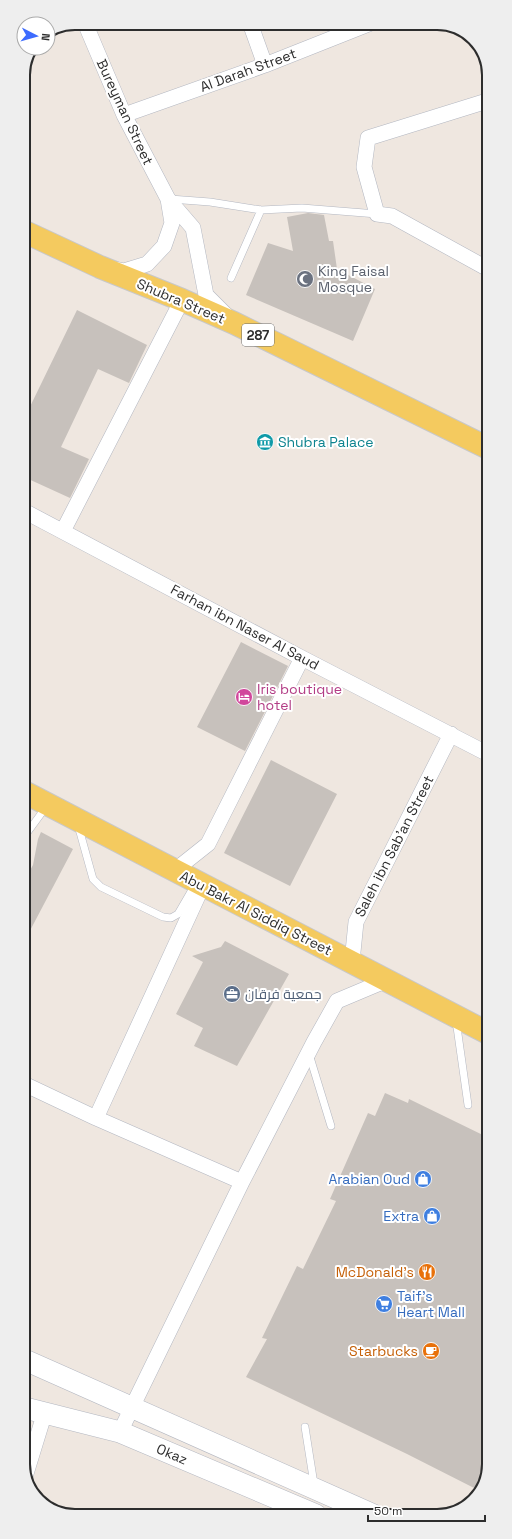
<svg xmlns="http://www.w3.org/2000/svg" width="512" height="1539" font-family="'Space Grotesk',Cairo,sans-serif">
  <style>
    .building { fill: #c7c1bc }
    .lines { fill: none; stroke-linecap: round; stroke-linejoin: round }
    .lane-casing { stroke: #b3b7c1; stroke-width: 8 }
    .street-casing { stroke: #b3b7c1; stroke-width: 16 }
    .secondary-casing { stroke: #b3b7c1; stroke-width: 22 }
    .primary-casing { stroke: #c8c8c8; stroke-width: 24 }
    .lane { stroke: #fff; stroke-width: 7 }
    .street { stroke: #fff; stroke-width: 15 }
    .secondary { stroke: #fff; stroke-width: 21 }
    .primary { stroke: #f4ca5f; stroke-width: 22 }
    .labels { text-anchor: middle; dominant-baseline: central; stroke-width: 4; stroke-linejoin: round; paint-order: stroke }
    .shield { fill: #fff; stroke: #6c6c6c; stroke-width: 1 }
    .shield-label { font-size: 13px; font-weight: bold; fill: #2d2d2d }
    .street-label { font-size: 14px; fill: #2d2d2d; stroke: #fff }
    .worship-label { font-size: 14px; fill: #5b616d; stroke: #fff; text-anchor: start }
    .culture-label { font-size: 14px; fill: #0d838f; stroke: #fff; text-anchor: start }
    .hotel-label { font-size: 14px; fill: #b23c85; stroke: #fff; text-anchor: start }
    .service-label { font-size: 14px; fill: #4e5e75; stroke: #fff; text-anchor: start }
    .shop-label { font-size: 14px; fill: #366cbe; stroke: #fff; text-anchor: end }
    .food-label { font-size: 14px; fill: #c56008; stroke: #fff; text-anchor: end }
    .rim { fill: none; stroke: #2d2d2d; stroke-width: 2 }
  </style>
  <rect width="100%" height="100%" fill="#efe7e0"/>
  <!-- building -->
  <path class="building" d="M 308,213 L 324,215 L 329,241 L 333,241 L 337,269 L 375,289 L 353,341 L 246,295 L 268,243 L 293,251 L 287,217 Z
    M 77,310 L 147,345 L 129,383 L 98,369 L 61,447 L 89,459 L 70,498 L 24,477 L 24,419 Z
    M 241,642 L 288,666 L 245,751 L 197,727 Z
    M 271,760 L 337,794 L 290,886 L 224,853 Z
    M 41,832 L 73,849 L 24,942 L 24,881 L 33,865 L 38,839 Z
    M 225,941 L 289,974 L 237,1066 L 194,1046 L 203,1028 L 176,1014 L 203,962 L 192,956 L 221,947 Z
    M 385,1093 L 408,1103 L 409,1099 L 489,1138 L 489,1464 L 480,1491 L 407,1454 L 246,1377 L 267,1339 L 262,1338 L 297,1266 L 303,1269 L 336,1201 L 330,1199 L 368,1113 L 375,1116 Z"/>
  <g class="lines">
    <!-- lane casing -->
    <g class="lane-casing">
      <path id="lane" d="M 170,199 L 210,202 L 261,210 L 302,208 L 377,214
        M 231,278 L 261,210
        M 78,825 L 93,879 L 101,887 L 163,917 L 171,918 L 178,914 L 196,883
        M 24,837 L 46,807
        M 456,1020 L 468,1105
        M 309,1054 L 331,1126
        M 305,1427 L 314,1484"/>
    </g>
    <!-- street casing -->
    <g class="street-casing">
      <path id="street" d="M 85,23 L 124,115 L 168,199 L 193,228 L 206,295 L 227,316
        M 250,23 L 265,65
        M 487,101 L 368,138 L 364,167 L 377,214 L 392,216 L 488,269
        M 124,115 L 265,65 L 371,23
        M 112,269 L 124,271 L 147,264 L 164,246 L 172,223 L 168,199
        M 24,511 L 302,658 L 488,754
        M 63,531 L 182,300
        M 174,871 L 208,844 L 302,658
        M 352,962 L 356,922 L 451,734
        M 24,1084 L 96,1118 L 242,1182
        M 96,1118 L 203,885
        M 120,1432 L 242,1182 L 314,1042 L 337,1001 L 387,980
        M 25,1477 L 45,1412"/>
    </g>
    <!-- secondary casing -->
    <g class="secondary-casing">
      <path id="secondary" d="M 25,1360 L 374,1515
        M 25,1408 L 120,1432 L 316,1515"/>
    </g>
    <!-- primary casing -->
    <g class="primary-casing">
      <path id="primary" d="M 23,231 L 100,267 L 182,300 L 234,323 L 488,448
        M 24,792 L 488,1033"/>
    </g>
    <!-- lane -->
    <use href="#lane" class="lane"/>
    <!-- street -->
    <use href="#street" class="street"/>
    <!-- secondary -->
    <use href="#secondary" class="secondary"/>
    <!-- primary -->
    <use href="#primary" class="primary"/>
  </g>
  <!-- icons -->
  <defs>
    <g id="mosque-disc" transform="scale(0.9)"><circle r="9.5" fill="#6b7280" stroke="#fff"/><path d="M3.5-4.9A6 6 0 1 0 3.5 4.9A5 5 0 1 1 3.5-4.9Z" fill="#fff"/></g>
    <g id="museum-disc" transform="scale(0.9)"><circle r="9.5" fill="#0f9aa8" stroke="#fff"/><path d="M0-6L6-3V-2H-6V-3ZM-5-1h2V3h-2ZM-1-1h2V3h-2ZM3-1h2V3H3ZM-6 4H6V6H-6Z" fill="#fff"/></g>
    <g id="hotel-disc" transform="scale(0.9)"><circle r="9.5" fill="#d1479c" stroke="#fff"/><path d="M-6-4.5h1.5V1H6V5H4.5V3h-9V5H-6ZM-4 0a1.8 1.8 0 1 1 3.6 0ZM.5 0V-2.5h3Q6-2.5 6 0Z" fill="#fff"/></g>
    <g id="office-disc" transform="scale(0.9)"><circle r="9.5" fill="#5c6f8a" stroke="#fff"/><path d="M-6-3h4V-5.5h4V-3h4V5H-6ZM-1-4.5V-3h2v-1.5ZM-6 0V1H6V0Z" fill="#fff"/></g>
    <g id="shop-disc" transform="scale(0.9)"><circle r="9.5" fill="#3f7fe0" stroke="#fff"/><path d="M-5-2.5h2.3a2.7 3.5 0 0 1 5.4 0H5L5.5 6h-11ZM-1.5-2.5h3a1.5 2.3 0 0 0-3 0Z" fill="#fff"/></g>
    <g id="restaurant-disc" transform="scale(0.9)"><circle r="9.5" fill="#e8710a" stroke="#fff"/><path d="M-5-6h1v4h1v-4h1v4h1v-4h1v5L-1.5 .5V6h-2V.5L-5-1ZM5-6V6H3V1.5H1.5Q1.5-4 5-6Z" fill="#fff"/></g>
    <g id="supermarket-disc" transform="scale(0.9)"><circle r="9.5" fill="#3f7fe0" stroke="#fff"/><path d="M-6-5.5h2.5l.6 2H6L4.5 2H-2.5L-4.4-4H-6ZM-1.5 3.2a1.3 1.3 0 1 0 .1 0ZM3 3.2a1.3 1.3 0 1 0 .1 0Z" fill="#fff"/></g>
    <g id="cafe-disc" transform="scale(0.9)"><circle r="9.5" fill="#e8710a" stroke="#fff"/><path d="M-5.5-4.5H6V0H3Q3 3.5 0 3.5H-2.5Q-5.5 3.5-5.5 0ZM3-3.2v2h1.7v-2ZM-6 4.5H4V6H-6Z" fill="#fff"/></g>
  </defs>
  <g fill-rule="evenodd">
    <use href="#mosque-disc" x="305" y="279"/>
    <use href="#museum-disc" x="265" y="442"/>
    <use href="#hotel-disc" x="244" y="697"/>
    <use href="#office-disc" x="232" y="994"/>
    <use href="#shop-disc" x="423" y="1179"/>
    <use href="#shop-disc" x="432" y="1216"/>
    <use href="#restaurant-disc" x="427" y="1272"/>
    <use href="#supermarket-disc" x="384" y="1304"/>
    <use href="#cafe-disc" x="431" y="1351"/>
  </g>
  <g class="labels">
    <!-- shield labels -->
    <rect class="shield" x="242" y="324" width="32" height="22" rx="3"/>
    <g class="shield-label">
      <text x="258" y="335">287</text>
    </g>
    <!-- street labels -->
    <g class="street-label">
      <text transform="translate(248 70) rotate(-20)">Al Darah Street</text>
      <text transform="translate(125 112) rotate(65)">Bureyman Street</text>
      <text transform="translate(181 301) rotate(23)">Shubra Street</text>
      <text transform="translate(245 627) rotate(28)">Farhan ibn Naser Al Saud</text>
      <text transform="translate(394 846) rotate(-63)">Saleh ibn Sab'an Street</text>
      <text transform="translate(256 913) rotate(27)">Abu Bakr Al Siddiq Street</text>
      <text transform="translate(172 1454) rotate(23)">Okaz</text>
    </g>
    <!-- worship labels -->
    <g class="worship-label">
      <text x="318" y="271">King Faisal<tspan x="318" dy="16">Mosque</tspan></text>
    </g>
    <!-- culture labels -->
    <g class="culture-label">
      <text x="278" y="442">Shubra Palace</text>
    </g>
    <!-- hotel labels -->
    <g class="hotel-label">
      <text x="257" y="689">Iris boutique<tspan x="257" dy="16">hotel</tspan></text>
    </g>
    <!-- service labels -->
    <g class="service-label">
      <text x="245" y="994">جمعية فرقان</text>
    </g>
    <!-- shop labels -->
    <g class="shop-label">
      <text x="410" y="1179">Arabian Oud</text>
      <text x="419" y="1216">Extra</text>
      <text x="397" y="1296" text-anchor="start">Taif's<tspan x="397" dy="16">Heart Mall</tspan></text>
    </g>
    <!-- food labels -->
    <g class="food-label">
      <text x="414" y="1272">McDonald's</text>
      <text x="418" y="1351">Starbucks</text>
    </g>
  </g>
  <!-- crop -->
  <path d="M0 0H512V1539H0ZM75 30H437A45 45 0 0 1 482 75V1464A45 45 0 0 1 437 1509H75A45 45 0 0 1 30 1464V75A45 45 0 0 1 75 30Z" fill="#eee" fill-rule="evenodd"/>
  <path class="rim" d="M75 30H437A45 45 0 0 1 482 75V1464A45 45 0 0 1 437 1509H75A45 45 0 0 1 30 1464V75A45 45 0 0 1 75 30Z"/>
  <!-- north arrow -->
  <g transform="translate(36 36) rotate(96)"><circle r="19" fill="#ffffff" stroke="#ababab"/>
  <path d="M0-3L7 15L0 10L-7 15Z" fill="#3d6bfe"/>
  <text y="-6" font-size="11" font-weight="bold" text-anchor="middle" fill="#2d2d2d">N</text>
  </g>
  <!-- scale -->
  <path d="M368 1515v6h117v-6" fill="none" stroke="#2d2d2d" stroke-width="2"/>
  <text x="374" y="1515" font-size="12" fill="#2d2d2d" stroke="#ffffff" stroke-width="3" paint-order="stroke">50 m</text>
</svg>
